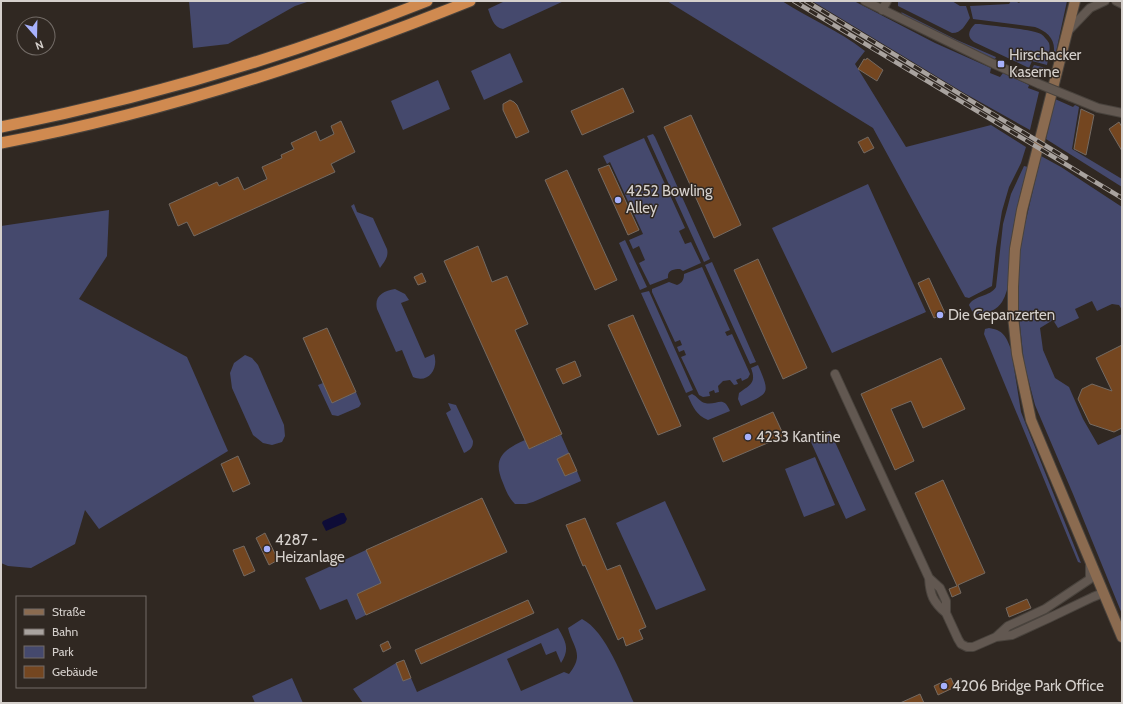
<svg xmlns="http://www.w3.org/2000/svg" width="1123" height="704" font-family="Cabin,sans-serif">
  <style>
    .green { fill: #45496d }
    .water { fill: #0e0c37 }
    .building { fill: #744620; stroke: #746a62 }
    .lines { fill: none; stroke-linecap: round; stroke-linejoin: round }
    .minor-casing { stroke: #49433d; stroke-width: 10 }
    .secondary-casing { stroke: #49433d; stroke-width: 12 }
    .trunk-casing { stroke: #49433d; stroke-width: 13 }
    .minor { stroke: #625851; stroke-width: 8 }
    .secondary { stroke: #8b6b50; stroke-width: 10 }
    .trunk { stroke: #d08a50; stroke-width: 11 }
    .rail-casing { stroke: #a9a39f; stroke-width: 4.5 }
    .rail { stroke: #302822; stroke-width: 3; stroke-dasharray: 9; stroke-linecap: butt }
    .minor-bridge-casing { stroke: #49433d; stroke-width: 10; stroke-linecap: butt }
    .minor-bridge { stroke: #625851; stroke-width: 8 }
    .poi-dot { fill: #a7b1fc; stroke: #302822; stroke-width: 1.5 }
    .labels { text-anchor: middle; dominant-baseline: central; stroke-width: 3; stroke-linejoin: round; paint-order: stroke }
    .poi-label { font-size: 15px; fill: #d5d0cc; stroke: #302822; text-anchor: start }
  </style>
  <rect width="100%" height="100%" fill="#302822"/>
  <!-- green -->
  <path class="green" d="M 189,1 L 310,1 L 295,6 L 228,44 L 193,48 Z
    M 505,1 L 564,1 L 503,29 C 493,27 491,17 488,9 Z
    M 667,1 L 782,1 C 810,19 838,30 865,51 L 855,64 L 906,147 L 991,125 L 1026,147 L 1021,163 L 1009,187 L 1002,211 L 996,248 L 992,286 L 969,298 L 965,297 L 873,128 Z
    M 812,1 L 854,1 L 935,43 L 991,68 L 990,73 L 1000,77 L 1003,73 L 1029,85 L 1028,88 L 1039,92 L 1030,130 L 964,93 Z
    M 898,1 L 952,1 L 960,6 L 966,6 L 970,18 C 965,25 962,33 952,33 L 898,6 Z
    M 1011,1 L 1015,1 L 1019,3 L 1021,1 L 1067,1 L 1056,52 L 1054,51 C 1055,38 1046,31 1035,27 L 973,19 L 970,6 L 1009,4 Z
    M 901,12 L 957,40 L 996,57 L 995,59 L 965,46 L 904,16 Z
    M 975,24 L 980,24 C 992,26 1032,29 1041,34 C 1044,36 1047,40 1049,43 C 1051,50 1048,58 1047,65 L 1032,61 L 1029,68 L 974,42 C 966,36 969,30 975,24 Z
    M 510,53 L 523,82 L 484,100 L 471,71 Z
    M 1034,65 L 1046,68 L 1044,74 L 1032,69 Z
    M 438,80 L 450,109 L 403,130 L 391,101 Z
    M 1055,99 L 1073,107 L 1075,105 L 1079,107 L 1072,149 L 1122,179 L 1122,187 L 1046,139 Z
    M 653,134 L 655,137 L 710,259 L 704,262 L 647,136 Z
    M 644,138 L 685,228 L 679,231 L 685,244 L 691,242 L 701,263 L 683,271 L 680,269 C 674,269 667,270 668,278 L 650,285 L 639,263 L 645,260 L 639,246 L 633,249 L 629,240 L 643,234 L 610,162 L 607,164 L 603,156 Z
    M 1041,156 L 1061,167 L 1122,207 L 1122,310 L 1119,305 L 1112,304 L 1097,311 L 1092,301 L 1075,309 L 1079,318 L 1058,328 L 1053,320 L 1040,328 L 1043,350 L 1055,378 L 1069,387 L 1083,419 L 1098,445 L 1122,434 L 1122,614 L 1073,494 L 1035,405 L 1024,363 L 1019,316 L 1019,257 L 1025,224 Z
    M 1024,166 L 1028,167 C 1020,192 1014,218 1011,245 C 1009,262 1012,286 1002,302 C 997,310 986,315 976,314 L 972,311 L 969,305 C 974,295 990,297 996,287 L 1003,224 L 1011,194 Z
    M 868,184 L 926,312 L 832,353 L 772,228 Z
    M 354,204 L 357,212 L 373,218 L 387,249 C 389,257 384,262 380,268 L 351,206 Z
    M 109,210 L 107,256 L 79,299 L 187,357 L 228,451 L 99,529 L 85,510 L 75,544 L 31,568 L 8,566 L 1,563 L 1,226 Z
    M 625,240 L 647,287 L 640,290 L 619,243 Z
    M 712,262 L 756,362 L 750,364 L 705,265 Z
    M 702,267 L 730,330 L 725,332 L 727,336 L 732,334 L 750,374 L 748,378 L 742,381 L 741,378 L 736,380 L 738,384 L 734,385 L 730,380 L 723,381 L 718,386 L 719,392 L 715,393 L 714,390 L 709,392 L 710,396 L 703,397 L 699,395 L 681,357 L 686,355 L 684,350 L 679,352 L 677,347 L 682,345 L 680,340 L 675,342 L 652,292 L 652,289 L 669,282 L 677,285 C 682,283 684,280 684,274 Z
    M 395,289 L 405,294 L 409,300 L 401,303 L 425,358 L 434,354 C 439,368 429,384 413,377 L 402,350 L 396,352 L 377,309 C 374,296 383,291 395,289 Z
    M 649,291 L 693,390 L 686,393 L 641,293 Z
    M 989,328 C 1003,330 1006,336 1011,349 L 1021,412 L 1081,563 L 1078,562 L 984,334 L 985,329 Z
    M 245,355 L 252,358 L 258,365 L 284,425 L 285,436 L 282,442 L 272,445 L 263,443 L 253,435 L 232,388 L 230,373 L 234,363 Z
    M 758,365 C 771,395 769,393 741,406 L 738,399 L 739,393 C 749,385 757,384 751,368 Z
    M 323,383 L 332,402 L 356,392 L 361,404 L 359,407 L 338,416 L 332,415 L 318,385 Z
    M 692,394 C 697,396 700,402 705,403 C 717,406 723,394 730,411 L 708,420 C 696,415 693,407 688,396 Z
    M 448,403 L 456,405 L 473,441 C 473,448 470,450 464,453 L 446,413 L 451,410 Z
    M 830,431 L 866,510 L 846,519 L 810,440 Z
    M 561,435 L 569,453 L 557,459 L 565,476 L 577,471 L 581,481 L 533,502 L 526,504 L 515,504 C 509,498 506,491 503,483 C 492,458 503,450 525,440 L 529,449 Z
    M 815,457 L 835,505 L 804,517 L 785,469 Z
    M 665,501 L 706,590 L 656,610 L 616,523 Z
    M 488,535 L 357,594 L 366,615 L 356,620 L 347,599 L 320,610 L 305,578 L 366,550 Z
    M 582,619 C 606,631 623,679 634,703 L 363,703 L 353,689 L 396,663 L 403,681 L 411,678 L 417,692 L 558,628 C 566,642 570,649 561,663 L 556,651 L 546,655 L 541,643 L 507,659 L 521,691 L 564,672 L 569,674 C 585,654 573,648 568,628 Z
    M 292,678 L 303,703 L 255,703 L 252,696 Z"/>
  <!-- water -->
  <path class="water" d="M 341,513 L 344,513 L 347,519 L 345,523 L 326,531 L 322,523 L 323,521 Z"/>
  <!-- building -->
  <path class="building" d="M 867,58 L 883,70 L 877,81 L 858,69 L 864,59 L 866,60 Z
    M 623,88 L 634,112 L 582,135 L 571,111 Z
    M 510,100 L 514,102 L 517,105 L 529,132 L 516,138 L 503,110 L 503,104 Z
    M 1081,109 L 1094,115 L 1086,155 L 1074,149 Z
    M 691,115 L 741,225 L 714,238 L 664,127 Z
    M 341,121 L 355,152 L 331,164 L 335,172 L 194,236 L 187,222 L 178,226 L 169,204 L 217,182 L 219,186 L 238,177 L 244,190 L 267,179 L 262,167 L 282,158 L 281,155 L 294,149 L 291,143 L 316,131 L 320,141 L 334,134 L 331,126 Z
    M 1119,122 L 1122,127 L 1122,151 L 1109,129 Z
    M 868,137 L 874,148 L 864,153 L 858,142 Z
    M 609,165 L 639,230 L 628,235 L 598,169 Z
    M 567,170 L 617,280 L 595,290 L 545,180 Z
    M 478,246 L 492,282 L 507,276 L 528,324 L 515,330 L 562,434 L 529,449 L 444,261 Z
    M 758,259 L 807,368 L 783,379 L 734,270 Z
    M 422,273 L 426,282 L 418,285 L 414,277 Z
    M 929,278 L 945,313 L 934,318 L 918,283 Z
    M 633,315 L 681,426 L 658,435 L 608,325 Z
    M 327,328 L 356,392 L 332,403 L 303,338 Z
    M 1122,345 L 1122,428 L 1114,432 L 1090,424 L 1078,399 L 1082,389 L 1092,384 L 1112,391 L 1096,358 Z
    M 941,358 L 965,409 L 923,428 L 911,401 L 891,409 L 914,461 L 895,470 L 861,394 Z
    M 575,361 L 581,376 L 563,384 L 556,369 Z
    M 773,412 L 784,436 L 723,462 L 713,438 Z
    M 569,453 L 577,471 L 565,476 L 557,459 Z
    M 238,456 L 250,484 L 233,492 L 221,464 Z
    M 943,480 L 985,573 L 958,585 L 961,593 L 952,597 L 949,589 L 957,586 L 915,493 Z
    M 482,498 L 507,552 L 366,615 L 357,594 L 381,583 L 366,550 Z
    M 585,518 L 607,570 L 620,565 L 646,627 L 639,630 L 643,639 L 626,646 L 623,637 L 618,640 L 585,565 L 583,566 L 566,525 Z
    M 265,533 L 278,560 L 269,565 L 256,538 Z
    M 244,546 L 255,571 L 244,576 L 233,550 Z
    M 1027,599 L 1031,608 L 1009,617 L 1006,608 Z
    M 528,600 L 534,613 L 421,664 L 415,650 Z
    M 388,641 L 391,648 L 383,652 L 380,645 Z
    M 404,660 L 411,678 L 403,681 L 396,663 Z
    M 951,678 L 955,687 L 938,695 L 934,686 Z
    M 920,694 L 924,703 L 900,703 Z"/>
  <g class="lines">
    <!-- minor casing -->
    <g class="minor-casing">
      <path id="minor" d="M 865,1 L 994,64 L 1039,84
        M 1116,1 L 1122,4
        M 882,10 L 887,1
        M 1068,31 L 1090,8 L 1105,1
        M 1071,97 L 1098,108 L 1122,113
        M 835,374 L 929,578 C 930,595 933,602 946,613
        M 929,578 L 940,588 L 946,601 L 946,613 L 958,639 L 961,644 L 967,647 L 973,647 L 996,637 L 1012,635 L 1049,618 L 1093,597 L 1103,593
        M 996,637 L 1008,626 L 1045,609 L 1090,579 L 1090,563"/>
    </g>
    <!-- secondary casing -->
    <g class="secondary-casing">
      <path id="secondary" d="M 1075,1 L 1022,210 L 1015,249 L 1013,287 L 1013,316 L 1017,354 L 1031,420 L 1122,637"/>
    </g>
    <!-- trunk casing -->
    <g class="trunk-casing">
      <path id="trunk" d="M 1,127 C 147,98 289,56 427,1
        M 1,143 C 162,113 318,62 470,1"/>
    </g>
    <!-- minor -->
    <use href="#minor" class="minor"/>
    <!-- secondary -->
    <use href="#secondary" class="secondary"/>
    <!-- trunk -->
    <use href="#trunk" class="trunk"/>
    <!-- rail casing -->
    <g class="rail-casing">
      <path id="rail" d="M 794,1 L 1122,198
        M 806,1 L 1066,158"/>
    </g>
    <!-- rail -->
    <use href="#rail" class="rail"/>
    <!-- minor-bridge casing -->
    <g class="minor-bridge-casing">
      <path id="minor-bridge" d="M 1039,84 L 1071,97"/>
    </g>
    <!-- minor-bridge -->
    <use href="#minor-bridge" class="minor-bridge"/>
  </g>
  <!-- markers -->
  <g class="poi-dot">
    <rect x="997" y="60" width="8" height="8" rx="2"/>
    <circle cx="618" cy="200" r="4"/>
    <circle cx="940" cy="315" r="4"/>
    <circle cx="748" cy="437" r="4"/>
    <circle cx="267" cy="549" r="4"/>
    <circle cx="944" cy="686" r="4"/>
  </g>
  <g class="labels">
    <!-- poi labels -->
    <g class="poi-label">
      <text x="1009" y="55">Hirschacker<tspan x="1009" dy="17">Kaserne</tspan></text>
      <text x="626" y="191">4252 Bowling<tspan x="626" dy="17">Alley</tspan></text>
      <text x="948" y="315">Die Gepanzerten</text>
      <text x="756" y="437">4233 Kantine</text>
      <text x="275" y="540">4287 -<tspan x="275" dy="17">Heizanlage</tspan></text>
      <text x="952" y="686">4206 Bridge Park Office</text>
    </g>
  </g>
  <!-- border -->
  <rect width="1123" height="704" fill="none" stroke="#d5d0cc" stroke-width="4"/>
  <!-- legend -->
  <rect x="16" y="596" width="130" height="92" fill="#302822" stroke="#726b66"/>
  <rect x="24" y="609" width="20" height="6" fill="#8b6b50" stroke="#726b66"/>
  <text x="52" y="616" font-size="12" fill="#d5d0cc">Straße</text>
  <rect x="24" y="629" width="20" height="6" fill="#a9a39f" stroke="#726b66"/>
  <text x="52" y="636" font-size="12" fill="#d5d0cc">Bahn</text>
  <rect x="24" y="646" width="20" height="12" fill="#45496d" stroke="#726b66"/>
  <text x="52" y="656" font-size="12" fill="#d5d0cc">Park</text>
  <rect x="24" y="666" width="20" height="12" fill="#744620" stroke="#726b66"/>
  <text x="52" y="676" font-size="12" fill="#d5d0cc">Gebäude</text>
  <!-- north arrow -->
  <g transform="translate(36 36) rotate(160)"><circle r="19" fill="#302822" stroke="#726b66"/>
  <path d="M0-3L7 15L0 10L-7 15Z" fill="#a7b1fc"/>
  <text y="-6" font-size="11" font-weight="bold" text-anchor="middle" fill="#d5d0cc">N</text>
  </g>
</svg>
